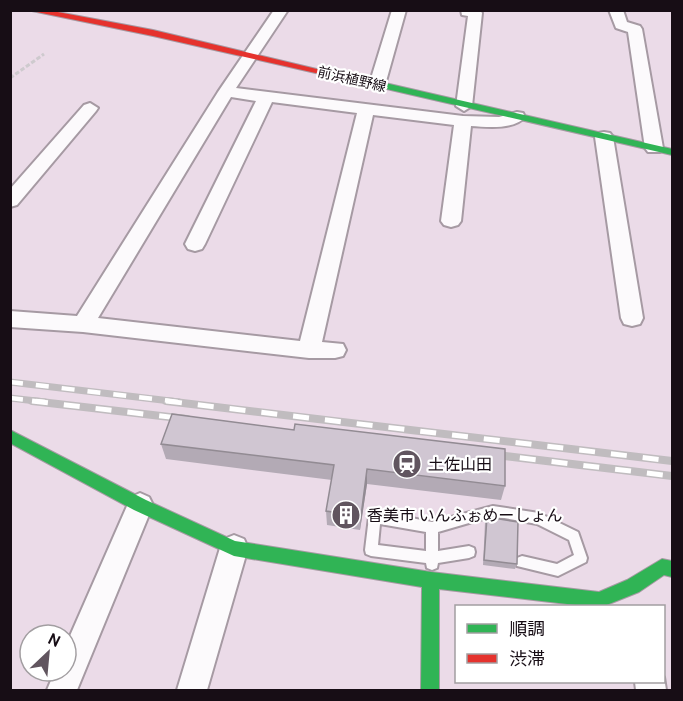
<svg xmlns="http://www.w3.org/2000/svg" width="683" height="701" font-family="Cabin,'Noto Sans JP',sans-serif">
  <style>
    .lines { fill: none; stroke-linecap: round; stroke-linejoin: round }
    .lane-casing { stroke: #a69aa3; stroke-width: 4 }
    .street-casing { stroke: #a69aa3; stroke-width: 4 }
    .fast-casing { stroke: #a69aa3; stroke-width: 2 }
    .jam-casing { stroke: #a69aa3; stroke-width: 2 }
    .path { stroke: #cecace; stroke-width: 3; stroke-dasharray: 4.5 2; stroke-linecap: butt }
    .lane { fill: #fcfafc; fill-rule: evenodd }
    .street { fill: #fcfafc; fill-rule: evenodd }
    .fast { fill: #30b455; fill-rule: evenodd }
    .jam { fill: #e5322d; fill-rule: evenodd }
    .rail-far1-casing { stroke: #c0bcbf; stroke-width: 7 }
    .rail-casing { stroke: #c0bcbf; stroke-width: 8 }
    .rail-far1 { stroke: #fff; stroke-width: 4.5; stroke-dasharray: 13; stroke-linecap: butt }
    .rail { stroke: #fff; stroke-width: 5; stroke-dasharray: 16; stroke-linecap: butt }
    .wall { fill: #b3aab5 }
    .shaded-wall { fill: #928b93 }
    .building { fill: #d0c6d2; stroke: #928b93; stroke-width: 1.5 }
    .labels { text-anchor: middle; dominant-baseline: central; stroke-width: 4.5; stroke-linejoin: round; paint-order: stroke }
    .far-street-label { font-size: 14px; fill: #170d15; stroke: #fff }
    .poi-label { font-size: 16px; fill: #170d15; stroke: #fff; text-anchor: start }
  </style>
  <rect width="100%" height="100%" fill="#ebdbe8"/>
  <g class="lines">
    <!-- lane casing -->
    <g class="lane-casing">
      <path id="lane" d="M 493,506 L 539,513 L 578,532 L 587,558 L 586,562 L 558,576 L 517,566 L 516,562 L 517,558 L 522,556 L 557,564 L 574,555 L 569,540 L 537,524 L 493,516 L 438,532 L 438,551 L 469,546 L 474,548 L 475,552 L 474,556 L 469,558 L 438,563 L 437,568 L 432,570 L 427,568 L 426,563 L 371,556 L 366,554 L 365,550 L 369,517 L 371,513 L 375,511 L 432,522 ZM 380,524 L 426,532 L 426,551 L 378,545 Z"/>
    </g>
    <!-- street casing -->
    <g class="street-casing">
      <path id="street" d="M 274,10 L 288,10 L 236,88 L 463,116 L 499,117 L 517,112 L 523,113 L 525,117 C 514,130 487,127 471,126 L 461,221 L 458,225 L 451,227 L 444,225 L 441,221 L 454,125 L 373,115 L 322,342 L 343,344 L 346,350 L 343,356 L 335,358 L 309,358 L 83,332 L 10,327 L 10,311 L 77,316 L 218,92 ZM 231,97 L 256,101 L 185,244 L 188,249 L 195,251 L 202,249 L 205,244 L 272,102 L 357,113 L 300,341 L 98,318 Z
        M 392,10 L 406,10 L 385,85 L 377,90 L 369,85 Z
        M 461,10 L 480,10 L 482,13 L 472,106 L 464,111 L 456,106 L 468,16 L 462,15 Z
        M 609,10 L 623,10 L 627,22 L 640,26 L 642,29 L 663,148 L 660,152 L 648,152 L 645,148 L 628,32 L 616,28 Z
        M 90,103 L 98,108 L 96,111 L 17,205 L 10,207 L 10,189 L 84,105 Z
        M 604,132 L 610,133 L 613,137 L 643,318 L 640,324 L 632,326 L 624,324 L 621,318 L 595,137 L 598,133 Z
        M 140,493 L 149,497 L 153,505 L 77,690 L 47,690 L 55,671 L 66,671 L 66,645 L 131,497 Z
        M 234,535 L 244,539 L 248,548 L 207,690 L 177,690 L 220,548 L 224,539 Z
        M 664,677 L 666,690 L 636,690 L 635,682 L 664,682 Z"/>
    </g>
    <!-- fast casing -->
    <g class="fast-casing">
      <path id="fast" d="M 320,68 L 672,149 L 672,155 L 317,73 L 317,69 Z
        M 10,430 L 146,500 L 235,541 L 431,572 L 599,592 L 627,580 L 662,559 L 672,561 L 672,577 L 664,575 L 639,592 L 604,606 L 584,606 L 439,589 L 439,690 L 421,690 L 422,587 L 234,556 L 134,510 L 10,443 Z"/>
    </g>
    <!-- jam casing -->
    <g class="jam-casing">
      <path id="jam" d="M 27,10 L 47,10 L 153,30 L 325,71 L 320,74 L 153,36 Z"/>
    </g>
    <!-- path -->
    <path class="path" d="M 10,78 L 44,54"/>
    <!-- lane -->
    <use href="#lane" class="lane"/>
    <!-- street -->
    <use href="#street" class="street"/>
    <!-- fast -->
    <use href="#fast" class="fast"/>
    <!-- jam -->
    <use href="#jam" class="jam"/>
    <!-- rail-far1 casing -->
    <g class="rail-far1-casing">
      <path id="rail-far1" d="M 10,382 L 179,402
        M 10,398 L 45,402"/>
    </g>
    <!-- rail casing -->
    <g class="rail-casing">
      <path id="rail" d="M 32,401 L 187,419
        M 166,401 L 672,461
        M 488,454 L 672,476"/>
    </g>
    <!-- rail-far1 -->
    <use href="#rail-far1" class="rail-far1"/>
    <!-- rail -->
    <use href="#rail" class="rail"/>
  </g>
  <!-- wall -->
  <path class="wall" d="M 161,444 L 505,486 L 501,500 L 367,484 L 360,530 L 327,525 L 326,511 L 332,480 L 166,459 Z
    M 487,517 L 517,564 L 515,569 L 483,565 L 485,522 Z"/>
  <!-- shaded-wall -->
  <path class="shaded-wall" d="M 367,469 L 367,484 L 360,530 L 361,516 Z"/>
  <!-- building -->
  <path class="building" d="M 172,414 L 294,430 L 295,424 L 505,449 L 505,486 L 367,469 L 361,516 L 326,511 L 334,465 L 161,444 Z
    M 487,517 L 518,522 L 517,564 L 484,560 Z"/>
  <!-- icons -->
  <defs>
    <g id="station-disc" transform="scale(1.5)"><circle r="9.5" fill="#61555f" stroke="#fff"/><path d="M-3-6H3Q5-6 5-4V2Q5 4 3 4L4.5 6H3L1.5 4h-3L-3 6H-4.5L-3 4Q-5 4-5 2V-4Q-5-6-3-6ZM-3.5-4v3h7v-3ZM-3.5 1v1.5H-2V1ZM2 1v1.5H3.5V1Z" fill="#fff"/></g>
    <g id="building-disc" transform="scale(1.5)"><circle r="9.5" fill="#61555f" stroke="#fff"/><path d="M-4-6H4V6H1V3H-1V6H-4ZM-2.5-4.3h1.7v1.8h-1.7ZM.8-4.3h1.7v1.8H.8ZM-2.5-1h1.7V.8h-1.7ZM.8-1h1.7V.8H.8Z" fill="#fff"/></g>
  </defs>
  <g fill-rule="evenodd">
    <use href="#station-disc" x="407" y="464"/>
    <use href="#building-disc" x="346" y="515"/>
  </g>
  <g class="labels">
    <!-- far-street labels -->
    <g class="far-street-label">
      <text transform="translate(352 79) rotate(13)">前浜植野線</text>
    </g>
    <!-- poi labels -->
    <g class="poi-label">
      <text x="428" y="464">土佐山田</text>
      <text x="367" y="515">香美市 いんふぉめーしょん</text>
    </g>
  </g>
  <!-- border -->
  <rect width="683" height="701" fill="none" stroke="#170d15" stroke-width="24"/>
  <!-- legend -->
  <rect x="455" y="605" width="210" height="78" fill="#ffffff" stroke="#a29ea1" stroke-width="1.5"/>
  <rect x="467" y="624" width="30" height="9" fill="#30b455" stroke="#a29ea1" stroke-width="1.5"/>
  <text x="509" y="635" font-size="18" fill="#170d15">順調</text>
  <rect x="467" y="654" width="30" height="9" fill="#e5322d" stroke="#a29ea1" stroke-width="1.5"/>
  <text x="509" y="665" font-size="18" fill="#170d15">渋滞</text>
  <!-- north arrow -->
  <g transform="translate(48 653) rotate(26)"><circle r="28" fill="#ffffff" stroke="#a29ea1" stroke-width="1.5"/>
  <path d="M0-4.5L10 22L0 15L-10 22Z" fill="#61555f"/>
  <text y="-9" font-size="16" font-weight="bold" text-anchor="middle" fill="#170d15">N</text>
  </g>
</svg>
